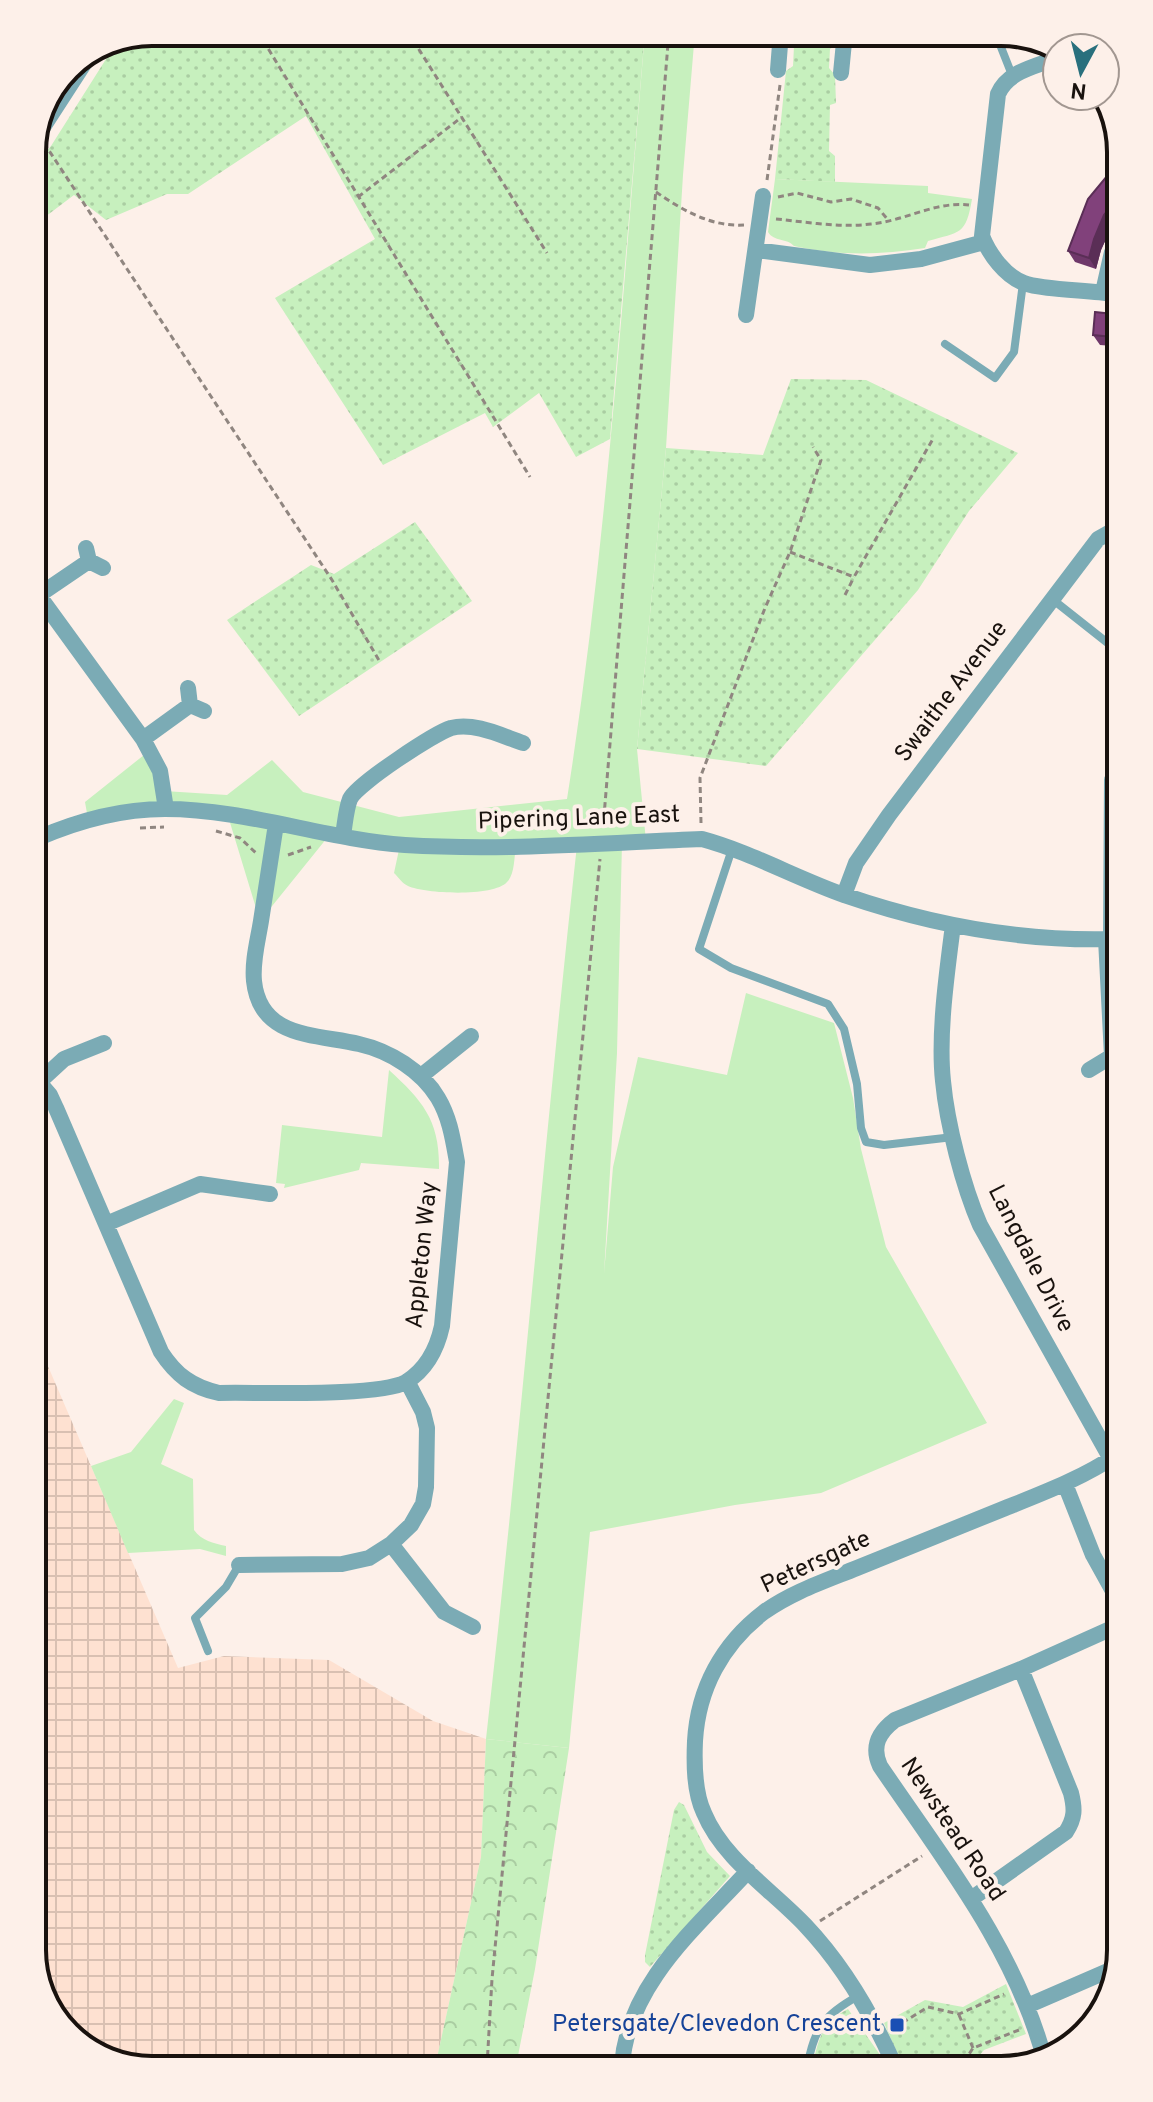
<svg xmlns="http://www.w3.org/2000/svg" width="1153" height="2102" font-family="Overpass,sans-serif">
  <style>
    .industrial { fill: url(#industrial-grid) }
    .grass { fill: url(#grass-dots) }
    .forest { fill: url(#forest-crowns) }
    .park { fill: #c7f0be }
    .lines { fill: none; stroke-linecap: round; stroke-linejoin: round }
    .path { stroke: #908680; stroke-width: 3; stroke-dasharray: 6 4; stroke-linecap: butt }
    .service { stroke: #7babb5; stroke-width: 8 }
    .minor { stroke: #7babb5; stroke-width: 16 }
    .tertiary { stroke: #7babb5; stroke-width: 20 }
    .wall { fill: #6f386a }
    .shaded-wall { fill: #5a2e56 }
    .building { fill: #81417b; stroke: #5a2e56; stroke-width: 2 }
    .transit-dot { fill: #1a4fb4; stroke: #fdf0e9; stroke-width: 3 }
    .labels { text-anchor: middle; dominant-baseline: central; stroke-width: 8; stroke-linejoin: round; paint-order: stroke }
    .street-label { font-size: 24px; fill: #19120e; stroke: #fdf0e9 }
    .transit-label { font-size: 24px; fill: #164399; stroke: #fdf0e9; text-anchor: end }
    .rim { fill: none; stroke: #19120e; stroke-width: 4 }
  </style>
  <defs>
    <pattern id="industrial-grid" width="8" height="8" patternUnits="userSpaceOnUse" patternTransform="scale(2)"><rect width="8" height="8" fill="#fee1d1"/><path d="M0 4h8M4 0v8" fill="none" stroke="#d9c0b2"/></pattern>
    <pattern id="grass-dots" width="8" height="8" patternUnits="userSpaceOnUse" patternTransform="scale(2)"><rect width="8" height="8" fill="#c7f0be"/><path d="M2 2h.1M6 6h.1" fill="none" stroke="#aacda2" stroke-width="1.8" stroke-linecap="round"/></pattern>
    <pattern id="forest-crowns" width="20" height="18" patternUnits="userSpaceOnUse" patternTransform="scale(2)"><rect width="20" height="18" fill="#c7f0be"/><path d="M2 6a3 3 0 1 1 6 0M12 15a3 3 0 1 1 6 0" fill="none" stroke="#aacda2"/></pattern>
  </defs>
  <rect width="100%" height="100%" fill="#fdf0e9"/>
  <!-- industrial -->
  <path class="industrial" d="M 38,1343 L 178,1668 L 224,1656 L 329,1660 L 433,1721 L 486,1739 L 481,1857 L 435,2067 L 145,2070 L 98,2054 L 71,2032 L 41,1996 Z"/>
  <!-- grass -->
  <path class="grass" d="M 152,32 L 645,32 L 610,439 L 576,457 L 539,393 L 493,427 L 485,413 L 383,465 L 275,298 L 375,239 L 306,116 L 188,194 L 167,194 L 106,220 L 74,195 L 33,226 L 32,168 L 51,146 L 113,48 Z
    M 792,32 L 829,32 L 836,40 L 836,45 L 830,49 L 829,68 L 835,75 L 836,103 L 830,105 L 829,151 L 835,156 L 835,182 L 775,179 L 786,71 L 793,66 L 794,46 L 788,40 Z
    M 791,379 L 866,380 L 1018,453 L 969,511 L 918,590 L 766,766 L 637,749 L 666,448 L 763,455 Z
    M 415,522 L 472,601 L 299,716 L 227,620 L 311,565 L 334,574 Z
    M 679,1802 L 684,1805 L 707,1852 L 730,1876 L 650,1967 L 645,1962 L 645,1955 L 674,1810 Z
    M 1006,1984 L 1026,2034 L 984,2050 L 975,2061 L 901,2062 L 884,2023 L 925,2000 L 963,2007 Z
    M 848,2009 L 885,2062 L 813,2063 C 819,2037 823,2022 848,2009 Z"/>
  <!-- forest -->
  <path class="forest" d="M 486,1739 L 569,1748 L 535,1969 L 516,2066 L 435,2067 L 481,1857 Z"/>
  <!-- park -->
  <path class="park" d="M 645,32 L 695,32 L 683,175 L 666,448 L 637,749 L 646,841 L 622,843 L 617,1053 L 604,1274 L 613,1167 L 638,1057 L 727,1075 L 746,993 L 834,1023 L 853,1098 L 861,1149 L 886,1247 L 987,1423 L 821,1493 L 735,1505 L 590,1532 L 569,1748 L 486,1739 C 520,1441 544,1143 577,845 L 516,846 C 514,857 515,874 507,882 C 494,897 426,894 408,886 C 402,883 399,878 394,873 L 400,845 L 331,833 L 260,921 L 228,816 L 216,814 L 88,819 L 85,802 L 149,751 L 164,791 L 227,795 L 272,760 L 303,792 L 399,817 L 567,799 C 607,545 623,288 645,32 Z
    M 775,179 L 928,186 L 928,193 L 972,199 C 966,235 960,232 928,241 L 925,248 C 880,255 838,256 794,246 C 787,238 774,242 768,232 Z
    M 389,1070 C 423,1101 440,1121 439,1169 L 361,1163 L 359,1170 L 284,1188 L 285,1184 L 276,1183 L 282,1125 L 382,1137 Z
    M 174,1399 L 184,1403 L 161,1464 L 193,1479 L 194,1530 C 202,1541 213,1543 226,1546 L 226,1556 L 200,1549 L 128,1553 L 91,1466 L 131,1452 Z"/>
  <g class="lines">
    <!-- path -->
    <path class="path" d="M 258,32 L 530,477
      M 408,32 L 547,253
      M 44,143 L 332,580 L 380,662
      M 767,180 L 780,85
      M 656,192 C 682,210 711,227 744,225
      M 358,197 L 462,117
      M 778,197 L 797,193 L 831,202 L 851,199 L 878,208 L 889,221
      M 776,219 C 807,222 840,228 871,224 C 905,221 935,201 969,205
      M 790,552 L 854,577 L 934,437
      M 845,595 L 854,577
      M 701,823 L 700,778 L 765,608 L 790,552 L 821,460 L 813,447
      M 140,828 L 164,827
      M 603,828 L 669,32
      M 216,831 L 240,838 L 256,853
      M 288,855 L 311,847
      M 820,1921 L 922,1856
      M 959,2015 L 973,2048
      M 894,2028 L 928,2007 L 959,2014 L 1004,1994
      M 964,2062 L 973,2048 L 1019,2030
      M 487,2066 L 492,1979 L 600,859"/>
    <!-- service -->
    <path class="service" d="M 995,32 L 1012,75
      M 945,344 L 995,378 L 1014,352 L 1023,283
      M 1052,599 L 1114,648
      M 732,849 L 699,949 L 731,968 L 828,1004 L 844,1029 L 857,1084 L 861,1128 L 866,1142 L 884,1145 L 953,1137
      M 208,1651 L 195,1618 L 226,1587 L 239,1565
      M 808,2063 C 815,2026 826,2014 858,1996"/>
    <!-- minor -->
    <path class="minor" d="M 1057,58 C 1035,67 1008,71 998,94 L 982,236 C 989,254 1005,276 1024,283 C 1042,290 1090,290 1113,294
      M 778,70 L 781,32
      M 841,73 L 845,32
      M 756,250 L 870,265 L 921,259 L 984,242
      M 1103,292 L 1112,252
      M 746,315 L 763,196
      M 86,548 L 89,561 L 103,568
      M 34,589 L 143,739 L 160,771 L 166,809
      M 39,595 L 89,561
      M 188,688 L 190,705 L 204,711
      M 143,739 L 190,705
      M 343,835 C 345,824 346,809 350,799 C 357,784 435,733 451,728 C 475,722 502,736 523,743
      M 36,839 C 77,821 120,809 165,809 C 246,809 324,839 405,845 C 503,851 603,843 702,839 C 750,852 796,878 844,895 C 931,925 1024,942 1116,939
      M 844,895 L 856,863 L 889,815 L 1098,539 L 1114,530
      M 953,925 C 947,972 938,1034 943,1081 C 947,1124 963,1186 980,1225 L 1111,1459
      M 1106,939 L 1112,1056
      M 1111,939 L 1112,780
      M 1089,1070 L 1112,1056 L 1116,1058
      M 421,1076 L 471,1036
      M 37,1080 L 50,1095 L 56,1108 L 161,1352 C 176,1375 192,1387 219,1393 C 257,1392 378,1397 406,1382 C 427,1369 437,1349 442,1326 L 457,1162 C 453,1140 450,1118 438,1098 C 422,1071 390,1051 359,1044 C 317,1034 260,1039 254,981 C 252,961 258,940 261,921 C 266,888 271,856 276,824
      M 39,1082 L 64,1059 L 104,1043
      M 106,1224 L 200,1184 L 270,1194
      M 1065,1484 L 1093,1555 L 1119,1602
      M 391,1544 L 444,1612 L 473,1627
      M 239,1565 L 342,1564 L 369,1558 L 391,1544 L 411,1525 L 423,1504 L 426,1487 L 427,1428 L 423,1412 L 407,1381
      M 971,1899 L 1066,1832 C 1075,1818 1075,1809 1071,1793 L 1021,1669
      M 1027,2006 L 1117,1967
      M 1045,2061 C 1016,1950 943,1859 880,1766 C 871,1746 879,1732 895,1720 L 1021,1669 L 1119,1625
      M 893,2062 C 871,2013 842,1964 805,1925 C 772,1890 723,1859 704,1813 C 694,1792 694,1764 695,1741 C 698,1689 722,1644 764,1612 C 792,1592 825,1581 857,1568 C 906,1548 955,1528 1003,1509 C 1043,1493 1083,1478 1118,1454
      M 622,2065 C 628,1984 696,1928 748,1871"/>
    <!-- tertiary -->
    <path class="tertiary" d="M 40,128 L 84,60"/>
  </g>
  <!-- wall -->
  <path class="wall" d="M 1112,170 L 1112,226 L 1101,250 L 1096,269 L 1075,262 L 1068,251 Z
    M 1113,314 L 1113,346 L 1100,345 L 1093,335 Z"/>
  <!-- shaded-wall -->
  <path class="shaded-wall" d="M 1112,205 L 1112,226 L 1101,250 L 1096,269 L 1089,258 L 1094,239 L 1104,215 Z"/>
  <!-- building -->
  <path class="building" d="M 1112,170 L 1112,205 L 1104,215 L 1094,239 L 1089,258 L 1068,251 L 1088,199 Z
    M 1095,312 L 1113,314 L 1113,337 L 1093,335 Z"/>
  <!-- markers -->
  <rect class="transit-dot" x="889" y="2017" width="16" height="16" rx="4"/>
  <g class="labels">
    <!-- street labels -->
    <g class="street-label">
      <text transform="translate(952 692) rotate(-53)">Swaithe Avenue</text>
      <text transform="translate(579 819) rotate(-2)">Pipering Lane East</text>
      <text transform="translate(423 1255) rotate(-84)">Appleton Way</text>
      <text transform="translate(1030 1259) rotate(63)">Langdale Drive</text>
      <text transform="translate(816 1563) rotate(-25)">Petersgate</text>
      <text transform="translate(952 1830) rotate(56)">Newstead Road</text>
    </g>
    <!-- transit labels -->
    <g class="transit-label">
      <text x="881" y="2025">Petersgate/Clevedon Crescent</text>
    </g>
  </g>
  <!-- crop -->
  <path d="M0 0H1153V2102H0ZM152 46H1001A106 106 0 0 1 1107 152V1950A106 106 0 0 1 1001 2056H152A106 106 0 0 1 46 1950V152A106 106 0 0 1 152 46Z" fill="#fdf0e9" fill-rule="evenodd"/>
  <path class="rim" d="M152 46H1001A106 106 0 0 1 1107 152V1950A106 106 0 0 1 1001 2056H152A106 106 0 0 1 46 1950V152A106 106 0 0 1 152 46Z"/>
  <!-- north arrow -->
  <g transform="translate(1081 72) rotate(187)"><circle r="38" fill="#fdf0e9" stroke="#a29791" stroke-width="2"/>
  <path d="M0-6L14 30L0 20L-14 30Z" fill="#29707d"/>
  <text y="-12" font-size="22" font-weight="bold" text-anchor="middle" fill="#19120e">N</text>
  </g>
</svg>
